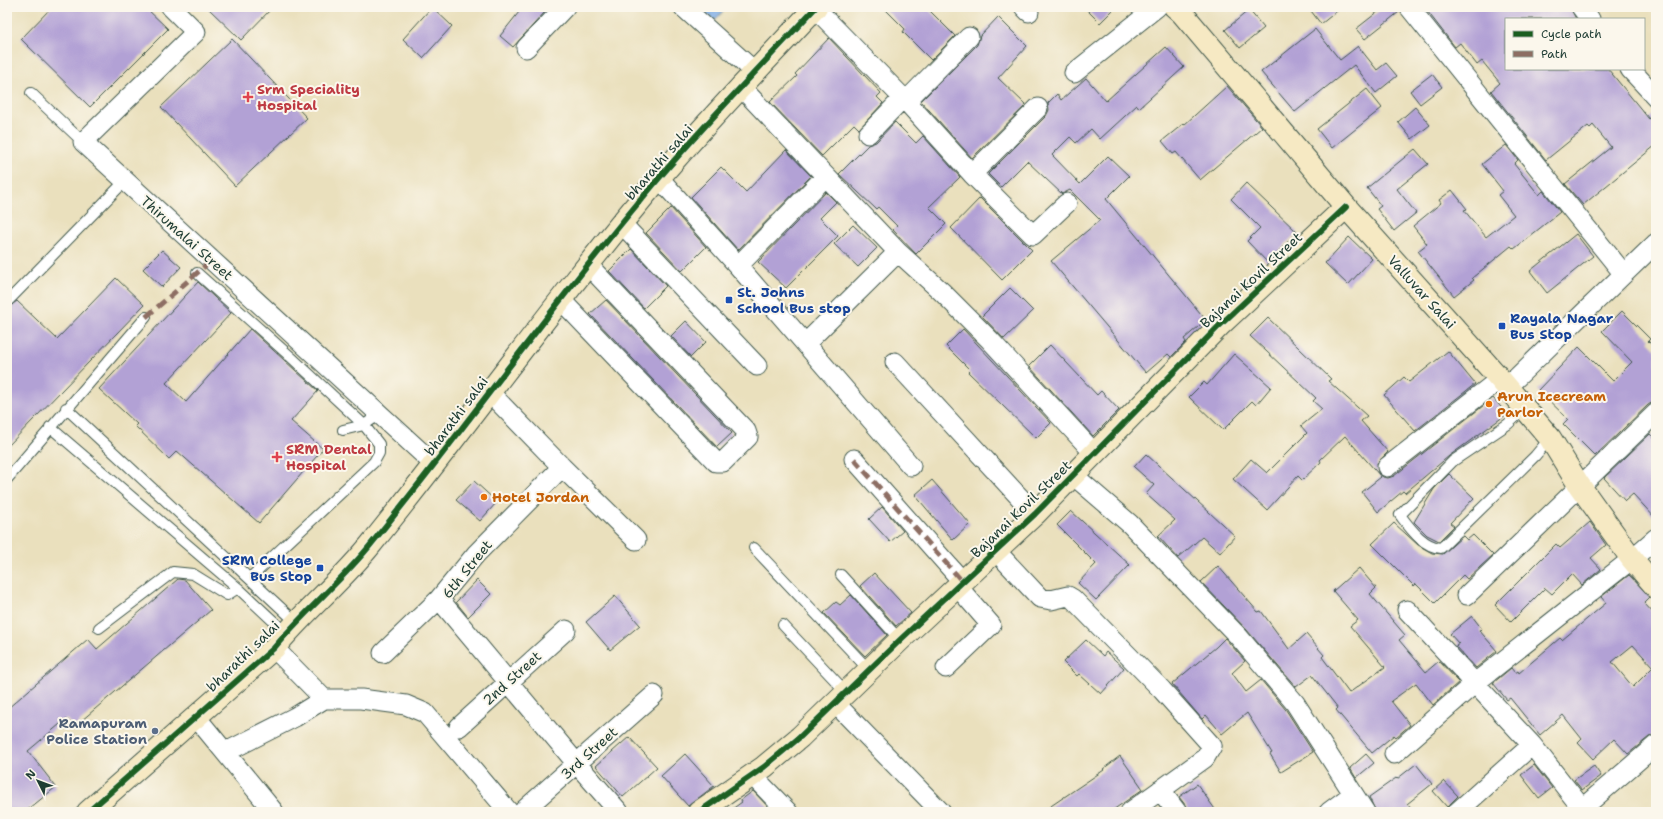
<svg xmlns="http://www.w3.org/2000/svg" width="1663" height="819" font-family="'Shantell Sans',sans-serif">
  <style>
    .water { fill: #7caae5; stroke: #4e748c }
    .building { fill: #b2a1d5; fill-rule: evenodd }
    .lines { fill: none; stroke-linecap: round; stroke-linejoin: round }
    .lane-casing { stroke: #3d5549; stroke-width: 12 }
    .street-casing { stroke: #3d5549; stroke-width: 21 }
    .secondary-casing { stroke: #3d5549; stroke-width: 24 }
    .lane { stroke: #fff; stroke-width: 10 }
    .street { stroke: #fff; stroke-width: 19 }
    .secondary { stroke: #f6e9c3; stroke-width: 22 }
    .quiet { stroke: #8d6e63; stroke-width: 5; stroke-dasharray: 10 5; stroke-linecap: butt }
    .cycleway-casing { stroke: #fbf7ec; stroke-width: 8 }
    .cycleway { stroke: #1b5e20; stroke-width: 6 }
    .health-dot { fill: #e0444e; stroke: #fbf7ec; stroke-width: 1.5 }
    .transit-dot { fill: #1a4fb4; stroke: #fbf7ec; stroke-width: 1.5 }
    .food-dot { fill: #e8710a; stroke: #fbf7ec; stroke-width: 1.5 }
    .service-dot { fill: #5c6f8a; stroke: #fbf7ec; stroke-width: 1.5 }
    .labels { text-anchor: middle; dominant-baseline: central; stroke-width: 4; stroke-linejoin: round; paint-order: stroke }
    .health-label { font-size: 14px; font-weight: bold; fill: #be3a42; stroke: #fbf7ec; text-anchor: start }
    .street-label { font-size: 14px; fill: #1f3d34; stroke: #fbf7ec }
    .transit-label { font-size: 14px; font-weight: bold; fill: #164399; stroke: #fbf7ec; text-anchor: start }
    .food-label { font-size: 14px; font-weight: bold; fill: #c56008; stroke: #fbf7ec; text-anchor: start }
    .service-label { font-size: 14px; font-weight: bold; fill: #4e5e75; stroke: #fbf7ec; text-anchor: end }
  </style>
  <rect width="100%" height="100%" fill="#fbf7ec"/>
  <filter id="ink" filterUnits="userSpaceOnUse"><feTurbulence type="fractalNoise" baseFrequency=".025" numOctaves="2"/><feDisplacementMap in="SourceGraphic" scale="8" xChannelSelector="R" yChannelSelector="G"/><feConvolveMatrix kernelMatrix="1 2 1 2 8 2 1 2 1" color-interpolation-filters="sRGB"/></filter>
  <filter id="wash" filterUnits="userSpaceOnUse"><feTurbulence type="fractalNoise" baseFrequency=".012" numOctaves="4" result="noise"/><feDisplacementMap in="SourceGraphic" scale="16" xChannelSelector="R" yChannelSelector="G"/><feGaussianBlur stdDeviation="0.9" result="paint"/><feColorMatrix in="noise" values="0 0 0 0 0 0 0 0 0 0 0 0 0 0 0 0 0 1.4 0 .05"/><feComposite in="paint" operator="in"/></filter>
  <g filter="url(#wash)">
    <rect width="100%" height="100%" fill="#eae0bd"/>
    <!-- water -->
    <path class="water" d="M 699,7 L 727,7 L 714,21 Z"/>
    <g id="blocks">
      <!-- building -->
      <path class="building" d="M 52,7 L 145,7 L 168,29 L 90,107 L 21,39 Z
        M 207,7 L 273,7 L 241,40 Z
        M 432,7 L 452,26 L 423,58 L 403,39 Z
        M 523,7 L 540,7 L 545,12 L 513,47 L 500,36 Z
        M 883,7 L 926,7 L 955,36 L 931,60 L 903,32 L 905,29 Z
        M 1084,7 L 1116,7 L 1100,23 Z
        M 1308,7 L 1342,7 L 1321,24 Z
        M 1384,7 L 1398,7 L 1399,12 L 1365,39 L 1356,29 Z
        M 1424,7 L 1570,7 L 1576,19 L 1506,19 L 1506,69 L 1608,69 L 1649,119 L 1656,113 L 1656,145 L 1583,205 L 1565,184 L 1611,147 L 1593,125 L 1590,128 L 1588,126 L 1546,160 L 1491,91 L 1500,83 L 1482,61 L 1477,65 L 1460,43 L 1455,47 Z
        M 1249,10 L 1264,28 L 1240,48 L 1225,30 Z
        M 998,17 L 1027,46 L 998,78 L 1026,105 L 972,158 L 921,101 L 977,45 L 980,36 Z
        M 1315,29 L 1340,60 L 1358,46 L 1377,70 L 1386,63 L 1397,76 L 1376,93 L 1354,65 L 1295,112 L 1261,72 Z
        M 829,38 L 881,93 L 877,97 L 883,103 L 859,129 L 854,124 L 822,156 L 770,102 L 797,76 L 795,74 Z
        M 232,39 L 307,118 L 235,186 L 161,107 Z
        M 1166,47 L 1184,67 L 1139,108 L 1137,105 L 1100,139 L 1091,129 L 1076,143 L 1070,137 L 1052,155 L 1080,184 L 1108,156 L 1129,176 L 1106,199 L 1206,320 L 1184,339 L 1186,342 L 1171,357 L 1168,354 L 1146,373 L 1051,261 L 1100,220 L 1070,190 L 1062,194 L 1027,161 L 1001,187 L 988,174 L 1046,116 L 1049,110 L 1048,103 L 1057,94 L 1061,100 L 1086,78 L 1106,101 Z
        M 1432,74 L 1442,87 L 1420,104 L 1410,91 Z
        M 1227,86 L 1262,127 L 1200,180 L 1176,152 L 1173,154 L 1162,141 L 1183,124 L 1184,125 Z
        M 1367,89 L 1382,108 L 1332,148 L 1317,129 Z
        M 1415,107 L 1430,125 L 1412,139 L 1398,122 Z
        M 895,122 L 916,143 L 923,136 L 960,177 L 929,207 L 946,224 L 916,254 L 893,230 L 897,226 L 878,207 L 876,209 L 839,174 L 868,145 L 876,142 Z
        M 1506,145 L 1518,160 L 1514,164 L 1539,195 L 1543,191 L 1560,212 L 1514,249 L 1511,246 L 1472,278 L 1474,280 L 1454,296 L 1418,251 L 1427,244 L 1413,226 L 1441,203 L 1439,200 L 1452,190 L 1467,209 L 1464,210 L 1486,237 L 1514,215 L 1498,195 L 1503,191 L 1482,164 Z
        M 1415,149 L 1428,164 L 1397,189 L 1416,213 L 1394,231 L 1377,209 L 1381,206 L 1367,188 Z
        M 786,150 L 811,176 L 738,250 L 691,197 L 721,167 L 746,192 Z
        M 1246,183 L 1297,232 L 1268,263 L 1247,241 L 1260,228 L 1231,199 Z
        M 826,192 L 836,202 L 820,218 L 838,236 L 786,288 L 758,262 Z
        M 980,198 L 1032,250 L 1002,280 L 951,228 Z
        M 671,208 L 706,247 L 682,271 L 646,233 Z
        M 853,225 L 877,248 L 858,267 L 834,244 Z
        M 1576,234 L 1593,256 L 1547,293 L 1530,271 Z
        M 1349,237 L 1372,259 L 1348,285 L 1325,263 Z
        M 631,249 L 666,286 L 644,308 L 609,271 Z
        M 162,250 L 181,267 L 162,287 L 143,269 Z
        M 116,278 L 144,305 L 7,447 L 7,308 L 17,301 L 57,339 Z
        M 198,282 L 231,313 L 166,383 L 186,402 L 250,329 L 318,391 L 291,421 L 323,449 L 259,523 L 177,451 L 169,459 L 135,426 L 137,424 L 99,389 Z
        M 1010,288 L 1033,311 L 1004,339 L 982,316 Z
        M 606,300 L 732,433 L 717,447 L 590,314 Z
        M 1622,311 L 1650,339 L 1648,341 L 1656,349 L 1656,400 L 1648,405 L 1595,456 L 1563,424 L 1568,419 L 1538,390 L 1579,347 L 1613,381 L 1632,362 L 1602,331 Z
        M 1268,318 L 1331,379 L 1328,381 L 1367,416 L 1361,421 L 1388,452 L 1377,463 L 1378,473 L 1383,477 L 1388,478 L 1394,476 L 1493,398 L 1507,414 L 1449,456 L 1405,493 L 1403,491 L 1378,512 L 1362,492 L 1381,477 L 1345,436 L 1320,460 L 1321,462 L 1302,480 L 1298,476 L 1267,510 L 1233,479 L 1251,459 L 1267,473 L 1307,433 L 1301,426 L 1322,409 L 1313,401 L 1316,398 L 1250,336 Z
        M 686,321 L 706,342 L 691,357 L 671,336 Z
        M 963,329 L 1051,423 L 1036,438 L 968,372 L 970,370 L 946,346 Z
        M 1050,345 L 1097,395 L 1101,391 L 1119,410 L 1093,436 L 1029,366 Z
        M 1448,351 L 1475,384 L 1415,431 L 1384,395 L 1404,377 L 1409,382 Z
        M 1234,354 L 1271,387 L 1256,405 L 1252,401 L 1223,430 L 1189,397 L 1204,382 L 1207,385 Z
        M 1650,434 L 1656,440 L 1656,519 L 1633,494 L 1625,501 L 1604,478 Z
        M 1146,454 L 1235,536 L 1220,553 L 1202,537 L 1178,558 L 1158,536 L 1175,520 L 1146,494 L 1154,485 L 1134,467 Z
        M 1449,474 L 1474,498 L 1450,523 L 1454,526 L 1439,541 L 1427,535 L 1414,522 L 1434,489 Z
        M 932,480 L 970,524 L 953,540 L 915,495 Z
        M 474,481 L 497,502 L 480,521 L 456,500 Z
        M 882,507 L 903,531 L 890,542 L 869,519 Z
        M 1071,511 L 1130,565 L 1096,600 L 1078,583 L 1096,564 L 1057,525 Z
        M 1590,522 L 1606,545 L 1591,558 L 1601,569 L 1582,585 L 1572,574 L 1552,594 L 1545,588 L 1511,622 L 1495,605 L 1556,544 L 1560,548 Z
        M 1394,523 L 1418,545 L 1432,553 L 1443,554 L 1463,536 L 1467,540 L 1473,535 L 1493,555 L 1467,579 L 1463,575 L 1435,603 L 1416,584 L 1414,586 L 1372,544 Z
        M 1218,566 L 1258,612 L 1261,611 L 1289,649 L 1306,634 L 1324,655 L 1322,657 L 1349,693 L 1385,667 L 1350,626 L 1358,620 L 1333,591 L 1359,568 L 1376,588 L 1370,594 L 1405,635 L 1399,640 L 1426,672 L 1439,661 L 1459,682 L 1433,705 L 1416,683 L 1391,701 L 1410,725 L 1396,737 L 1394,735 L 1372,753 L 1336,710 L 1338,708 L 1312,675 L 1296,687 L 1246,629 L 1201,582 Z
        M 874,573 L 911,613 L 896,626 L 860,586 Z
        M 1629,575 L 1650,597 L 1644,603 L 1656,616 L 1656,734 L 1649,737 L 1628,754 L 1614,739 L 1593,759 L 1578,743 L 1582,739 L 1563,715 L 1540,735 L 1510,698 L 1507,700 L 1493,683 L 1511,668 L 1515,673 L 1518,671 L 1519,673 L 1560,638 L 1562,640 L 1606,603 L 1601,597 ZM 1633,645 L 1653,667 L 1633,687 L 1612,662 Z
        M 178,579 L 185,580 L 211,610 L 74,727 L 66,719 L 28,751 L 56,787 L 25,812 L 7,812 L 7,709 L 88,639 L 97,649 Z
        M 477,580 L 491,594 L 468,617 L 456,602 Z
        M 851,595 L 887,635 L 865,656 L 824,613 L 836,602 L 840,605 Z
        M 615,596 L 640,625 L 610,650 L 586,622 Z
        M 1472,616 L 1482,629 L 1479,630 L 1497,651 L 1476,668 L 1456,646 L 1459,644 L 1450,634 Z
        M 1225,638 L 1245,661 L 1232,673 L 1246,692 L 1261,680 L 1286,710 L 1313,752 L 1281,772 L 1270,754 L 1272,753 L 1247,713 L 1222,734 L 1206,715 L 1202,719 L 1172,684 L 1216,647 Z
        M 1086,640 L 1103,656 L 1106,652 L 1124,668 L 1101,694 L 1079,674 L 1077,676 L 1063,662 Z
        M 629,737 L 657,767 L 623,797 L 596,766 Z
        M 685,754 L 714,786 L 688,806 L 661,776 Z
        M 1366,754 L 1374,763 L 1356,778 L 1350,768 Z
        M 1120,756 L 1143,789 L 1126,801 L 1110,812 L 1042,812 L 1104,770 L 1103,769 Z
        M 1416,764 L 1432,784 L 1407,804 L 1414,812 L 1376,812 L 1369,797 L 1396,778 L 1397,779 Z
        M 1534,765 L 1552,788 L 1539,798 L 1521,775 Z
        M 1594,766 L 1601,776 L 1582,790 L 1574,780 Z
        M 1444,781 L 1458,796 L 1447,807 L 1433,791 Z
        M 1197,784 L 1217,812 L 1188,812 L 1186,806 L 1179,797 Z
        M 753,791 L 773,812 L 728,812 L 742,802 L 741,800 Z"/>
    </g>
  </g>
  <g filter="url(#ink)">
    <use href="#blocks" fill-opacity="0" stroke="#3d5549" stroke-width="1"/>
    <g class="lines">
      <!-- lane casing -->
      <g class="lane-casing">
        <path id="lane" d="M 31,93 L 83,142
          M 197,273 L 292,358 L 364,425 L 379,444 L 379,453 L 374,462 L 250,578
          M 7,302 L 125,181
          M 66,408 L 296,622
          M 1525,408 L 1508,424 L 1453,461 L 1400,515 C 1410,528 1423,547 1441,548 L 1535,456 L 1550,438
          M 50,427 L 238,588 L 286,633
          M 343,430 L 364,425 L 380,414
          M 7,479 L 146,317
          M 754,548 L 869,670
          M 841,575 L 900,640
          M 783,625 L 846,692
          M 99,628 L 173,572 L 193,574 L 227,595 L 238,588"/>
      </g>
      <!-- street casing -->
      <g class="street-casing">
        <path id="street" d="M 171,7 L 196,32 L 83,142 L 435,465
          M 683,7 L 754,71
          M 1024,7 L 1029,12
          M 1409,7 L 1623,273
          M 1581,7 L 1590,19
          M 815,8 L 906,101 L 972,174 L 1033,235 L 1067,203
          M 526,48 L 565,7
          M 1630,69 L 1656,97
          M 1074,73 L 1157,7
          M 740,86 L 898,252 L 942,292 L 989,339 L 1095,454
          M 906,101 L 969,37
          M 868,134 L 903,98
          M 972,174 L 1038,108
          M 659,178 L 738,266 L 911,466
          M 622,224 L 757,366
          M 738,266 L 825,177
          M 561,300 L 716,462 L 723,462 L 748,437 L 746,431 L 588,265
          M 806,343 L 898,252
          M 895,362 L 1035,514
          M 1506,388 L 1656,243
          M 489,392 L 562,467 L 476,554 L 439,599 L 577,764 L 619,812
          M 854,459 L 962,581
          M 562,467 L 636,540
          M 1387,467 L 1500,379
          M 1073,475 L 1130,524 L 1238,636 L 1295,703 L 1365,812
          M 996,551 L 1040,598 L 1051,600 L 1068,596 L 1073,599 L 1162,690 L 1212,746 L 1205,758 L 1130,812
          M 1467,595 L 1656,413
          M 1407,610 L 1532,745 L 1585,812
          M 274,648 L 324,699
          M 383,653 L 439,599
          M 946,668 L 991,625 L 957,586
          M 835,703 L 941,812
          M 196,717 L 274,812
          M 459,727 L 566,630
          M 226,752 L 295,717 L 324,699 L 361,699 L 406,705 L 425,713 L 509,812
          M 1394,754 L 1475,683 L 1632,559 L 1656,538
          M 752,775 L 788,812
          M 1160,790 L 1177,812
          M 524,810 L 654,695
          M 1329,812 L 1352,795
          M 1457,812 L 1532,745
          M 1578,812 L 1656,745"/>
      </g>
      <!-- secondary casing -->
      <g class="secondary-casing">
        <path id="secondary" d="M 1175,7 L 1182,13 L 1346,207 L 1500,379 L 1550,438 L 1579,485 L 1632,559 L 1656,587
          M 88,812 L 274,648 C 304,611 342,581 372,543 C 469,423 559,296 659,178 C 709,119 763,64 816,7
          M 699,812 L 764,767 L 800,737 L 900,640 L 1035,514 L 1219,326 L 1346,207"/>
      </g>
      <!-- lane -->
      <use href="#lane" class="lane"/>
      <!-- street -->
      <use href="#street" class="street"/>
      <!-- secondary -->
      <use href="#secondary" class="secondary"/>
      <!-- quiet -->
      <path class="quiet" d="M 146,317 L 212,260
        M 854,459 L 962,581"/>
      <!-- cycleway casing -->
      <g class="cycleway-casing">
        <path id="cycleway" d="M 88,812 L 274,648 C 304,611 342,581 372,543 C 469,423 559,296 659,178 C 709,119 763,64 816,7
          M 699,812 L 764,767 L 800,737 L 900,640 L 1035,514 L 1219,326 L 1346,207"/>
      </g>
      <!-- cycleway -->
      <use href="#cycleway" class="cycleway"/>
    </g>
  </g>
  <!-- markers -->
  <g class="health-dot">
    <path d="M246 91h4v4h4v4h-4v4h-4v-4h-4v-4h4z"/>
    <path d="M275 451h4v4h4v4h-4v4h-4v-4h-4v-4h4z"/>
  </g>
  <g class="transit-dot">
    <rect x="725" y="296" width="8" height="8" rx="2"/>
    <rect x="1498" y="322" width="8" height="8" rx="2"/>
    <rect x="316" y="564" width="8" height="8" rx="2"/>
  </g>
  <g class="food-dot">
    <circle cx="1489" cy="404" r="4"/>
    <circle cx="484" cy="497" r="4"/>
  </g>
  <circle class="service-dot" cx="155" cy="731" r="4"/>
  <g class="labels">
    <!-- health labels -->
    <g class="health-label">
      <text x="257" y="89">Srm Speciality<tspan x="257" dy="16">Hospital</tspan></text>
      <text x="286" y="449">SRM Dental<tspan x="286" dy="16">Hospital</tspan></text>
    </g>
    <!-- street labels -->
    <g class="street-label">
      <text transform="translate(659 162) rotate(-49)">bharathi salai</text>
      <text transform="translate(187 238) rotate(42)">Thirumalai Street</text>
      <text transform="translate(1251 280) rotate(-43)">Bajanai Kovil Street</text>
      <text transform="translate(1422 292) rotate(48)">Valluvar Salai</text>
      <text transform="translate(456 416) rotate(-53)">bharathi salai</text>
      <text transform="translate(1021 509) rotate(-44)">Bajanai Kovil Street</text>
      <text transform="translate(467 569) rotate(-51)">6th Street</text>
      <text transform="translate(243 656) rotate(-44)">bharathi salai</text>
      <text transform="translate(512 678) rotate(-42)">2nd Street</text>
      <text transform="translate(589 753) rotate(-42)">3rd Street</text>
    </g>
    <!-- transit labels -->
    <g class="transit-label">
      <text x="737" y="292">St. Johns<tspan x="737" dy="16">School Bus stop</tspan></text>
      <text x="1510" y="318">Rayala Nagar<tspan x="1510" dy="16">Bus Stop</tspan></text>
      <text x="312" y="560" text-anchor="end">SRM College<tspan x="312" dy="16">Bus Stop</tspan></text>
    </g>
    <!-- food labels -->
    <g class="food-label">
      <text x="1497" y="396">Arun Icecream<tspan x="1497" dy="16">Parlor</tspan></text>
      <text x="492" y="497">Hotel Jordan</text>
    </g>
    <!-- service labels -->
    <g class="service-label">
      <text x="147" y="723">Ramapuram<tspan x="147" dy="16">Police Station</tspan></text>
    </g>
  </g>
  <!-- margin -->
  <rect width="1663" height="819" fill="none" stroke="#fbf7ec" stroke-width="24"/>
  <!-- legend -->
  <rect x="1505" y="18" width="140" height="52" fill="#fbf7ec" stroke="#a3ada2"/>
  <rect x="1513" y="31" width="20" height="6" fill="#1b5e20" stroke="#a3ada2"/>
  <text x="1541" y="38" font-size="12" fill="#1f3d34">Cycle path</text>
  <rect x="1513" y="51" width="20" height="6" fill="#8d6e63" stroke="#a3ada2"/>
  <text x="1541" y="58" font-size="12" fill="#1f3d34">Path</text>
  <!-- north arrow -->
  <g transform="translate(38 781) rotate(312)" stroke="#fbf7ec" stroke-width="3" paint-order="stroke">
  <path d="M0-3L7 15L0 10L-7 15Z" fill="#1f3d34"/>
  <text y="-6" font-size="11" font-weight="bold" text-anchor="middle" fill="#1f3d34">N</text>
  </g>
</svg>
